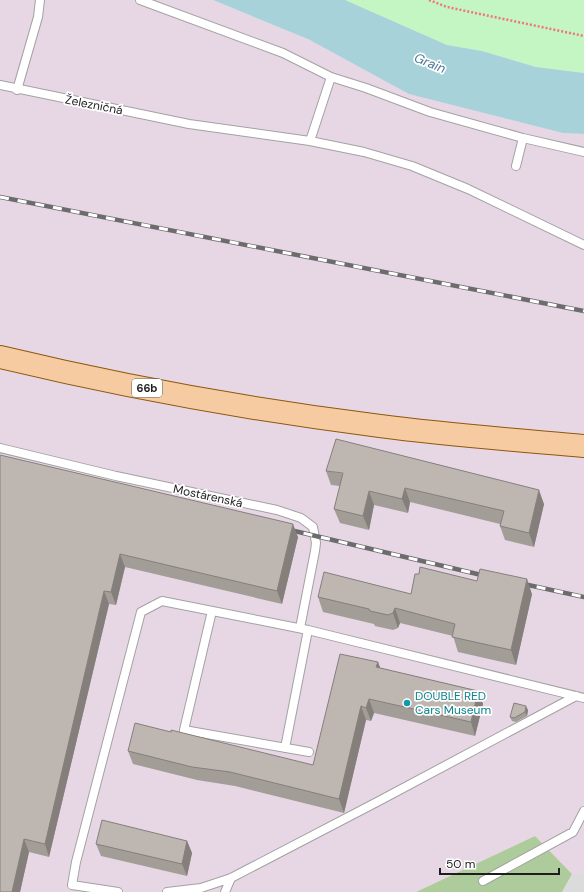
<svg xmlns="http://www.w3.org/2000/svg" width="584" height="892" font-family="'DM Sans',sans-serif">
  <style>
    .residential { fill: #dcdbdb }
    .industrial { fill: #e7d7e5 }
    .forest { fill: #aecb9c }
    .park { fill: #c4f6c4 }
    .water { fill: #a8d2d9 }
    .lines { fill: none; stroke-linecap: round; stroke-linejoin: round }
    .service-casing { stroke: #a2a2a2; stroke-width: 10 }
    .primary-casing { stroke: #8e570a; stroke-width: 24 }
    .path { stroke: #f07673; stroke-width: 2.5; stroke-dasharray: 2 2; stroke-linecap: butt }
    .service { stroke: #fff; stroke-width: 8 }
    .primary { stroke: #f6cba2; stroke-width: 22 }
    .rail-casing { stroke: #6c6c6c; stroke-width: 4.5 }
    .rail { stroke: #fff; stroke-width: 3; stroke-dasharray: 9; stroke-linecap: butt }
    .wall { fill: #a39d98 }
    .shaded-wall { fill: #857f7c }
    .building { fill: #beb6b1; stroke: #857f7c }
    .culture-dot { fill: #0f9aa8; stroke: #fff; stroke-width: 1.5 }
    .labels { text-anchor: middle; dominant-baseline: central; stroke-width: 3.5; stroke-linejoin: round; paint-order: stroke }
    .shield { fill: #fff; stroke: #626262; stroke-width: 1 }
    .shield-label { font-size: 11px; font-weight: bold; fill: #1e1e1e }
    .street-label { font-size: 12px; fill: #1e1e1e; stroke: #fff }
    .culture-label { font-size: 12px; fill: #0d838f; stroke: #fff; text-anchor: start }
    .water-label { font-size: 13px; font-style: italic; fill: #4b7898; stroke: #fff }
  </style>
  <rect width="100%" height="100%" fill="#eeeae5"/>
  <!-- residential -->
  <path class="residential" d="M 584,873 L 584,892 L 562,892 L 572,874 Z"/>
  <!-- industrial -->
  <path class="industrial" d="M 0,0 L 213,0 L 310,40 L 563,133 L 584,134 L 584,873 L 572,874 L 535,836 L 416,892 L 0,892 Z"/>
  <!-- forest -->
  <path class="forest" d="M 535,836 L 572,874 L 562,892 L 416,892 Z"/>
  <!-- park -->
  <path class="park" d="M 345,0 L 584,0 L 584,73 L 536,67 L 482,51 L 447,45 Z"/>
  <!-- water -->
  <path class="water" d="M 213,0 L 345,0 L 447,45 L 482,51 L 536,67 L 584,73 L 584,134 L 563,133 L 409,94 L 310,40 Z"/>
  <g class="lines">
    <!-- service casing -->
    <g class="service-casing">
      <path id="service" d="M 140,0 L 283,53 L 331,77 L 366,88 L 430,112 L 523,138 L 584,152
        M 0,85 L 189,124 L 310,141 L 364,152 L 412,166 L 468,189 L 584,245
        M 17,90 L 38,17 L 40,0
        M 310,141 L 331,77
        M 516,166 L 523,138
        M 0,448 L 116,476 L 277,510 L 301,518 L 313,527 L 316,543 L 315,551 L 300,628
        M 212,611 L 184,730 L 309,752
        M 285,748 L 308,630
        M 483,881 L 573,832 L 584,811
        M 118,892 L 72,885 L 76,862 L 141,612 L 162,601 L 308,630 L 584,698
        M 167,892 L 201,888 L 231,878 L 377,802 L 576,696
        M 225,892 L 231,878"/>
    </g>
    <!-- primary casing -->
    <g class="primary-casing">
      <path id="primary" d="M 0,357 C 125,387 252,410 380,426 C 448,435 516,440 584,446"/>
    </g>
    <!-- path -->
    <path class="path" d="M 429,0 L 447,7 L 584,36"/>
    <!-- service -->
    <use href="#service" class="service"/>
    <!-- primary -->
    <use href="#primary" class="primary"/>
    <!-- rail casing -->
    <g class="rail-casing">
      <path id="rail" d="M 0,197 L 584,311
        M 286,529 L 490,577
        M 519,583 L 584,597"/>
    </g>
    <!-- rail -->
    <use href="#rail" class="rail"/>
  </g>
  <!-- wall -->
  <path class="wall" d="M 0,455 L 298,537 L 282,604 L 125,567 L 116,605 L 109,604 L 49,857 L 29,852 L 20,892 L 0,892 Z
    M 326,471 L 544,504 L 534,547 L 505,540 L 500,526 L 500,524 L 410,502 L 408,513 L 374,505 L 369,530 L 340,523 L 334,509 L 340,486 L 331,485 Z
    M 411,594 L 532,594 L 516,665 L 458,652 L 453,636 L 400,623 L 398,628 L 393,630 L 375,626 L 374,624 L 323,612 L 318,597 Z
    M 378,662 L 380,668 L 478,691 L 483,704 L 475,736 L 374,713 L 371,721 L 366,720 L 344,813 L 235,786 L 197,780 L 133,764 L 128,751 L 313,765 Z
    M 528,710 L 527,716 L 516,722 L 512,721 L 510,717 Z
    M 187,841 L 192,853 L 187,876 L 101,856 L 96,844 Z"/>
  <!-- shaded-wall -->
  <path class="shaded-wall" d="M 405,488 L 410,502 L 408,513 L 402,499 Z
    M 539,490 L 544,504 L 534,547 L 529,533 Z
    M 369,491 L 374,505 L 369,530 L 363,516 Z
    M 293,524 L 298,537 L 282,604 L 277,591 Z
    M 120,554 L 125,567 L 116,605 L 111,592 Z
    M 527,579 L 532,594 L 516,665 L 511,650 Z
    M 104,591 L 109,604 L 49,857 L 45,844 Z
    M 395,608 L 400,623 L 398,628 L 393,613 Z
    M 378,662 L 383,675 L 376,667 Z
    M 478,691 L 483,704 L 475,736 L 471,722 Z
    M 369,699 L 374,713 L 371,721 L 366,708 Z
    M 361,706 L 366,720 L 344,813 L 339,799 Z
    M 526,706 L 528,710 L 527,716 L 525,712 Z
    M 24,839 L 29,852 L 20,892 L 12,892 Z
    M 187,841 L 192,853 L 187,876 L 182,864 Z"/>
  <!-- building -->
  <path class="building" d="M 336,439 L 539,490 L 529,533 L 500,526 L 504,511 L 405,488 L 402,499 L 369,491 L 363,516 L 334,509 L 343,473 L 326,471 Z
    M 0,455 L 293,524 L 277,591 L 120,554 L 111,592 L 104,591 L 45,844 L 24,839 L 12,892 L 0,892 Z
    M 420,567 L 477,581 L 480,569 L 527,579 L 511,650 L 452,637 L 455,624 L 395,608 L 393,613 L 388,615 L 370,611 L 369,609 L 318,597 L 324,572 L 411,594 L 415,574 L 419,574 Z
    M 340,654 L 378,662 L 376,667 L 478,691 L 471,722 L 369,699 L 366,708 L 361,706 L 339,799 L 230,772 L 192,767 L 128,751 L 135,723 L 171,732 L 171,730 L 313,765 Z
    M 514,703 L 526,706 L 525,712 L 514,718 L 510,717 Z
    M 102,820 L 187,841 L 182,864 L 96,844 Z"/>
  <!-- markers -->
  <circle class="culture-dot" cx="407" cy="703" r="4"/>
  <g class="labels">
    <!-- shield labels -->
    <rect class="shield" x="132" y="379" width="30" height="18" rx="3"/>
    <g class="shield-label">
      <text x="147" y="388">66b</text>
    </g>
    <!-- street labels -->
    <g class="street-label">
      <text transform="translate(94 105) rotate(11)">Železničná</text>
      <text transform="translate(208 496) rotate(12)">Mostárenská</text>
    </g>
    <!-- culture labels -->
    <g class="culture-label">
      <text x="415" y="696">DOUBLE RED<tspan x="415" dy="14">Cars Museum</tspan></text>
    </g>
    <!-- water labels -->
    <g class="water-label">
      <text transform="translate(430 63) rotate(22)">Grain</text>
    </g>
  </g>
  <!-- scale -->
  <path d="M440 868v6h119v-6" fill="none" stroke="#1e1e1e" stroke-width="2"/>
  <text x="446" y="868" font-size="12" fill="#1e1e1e" stroke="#ffffff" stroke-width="3" paint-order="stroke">50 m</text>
</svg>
